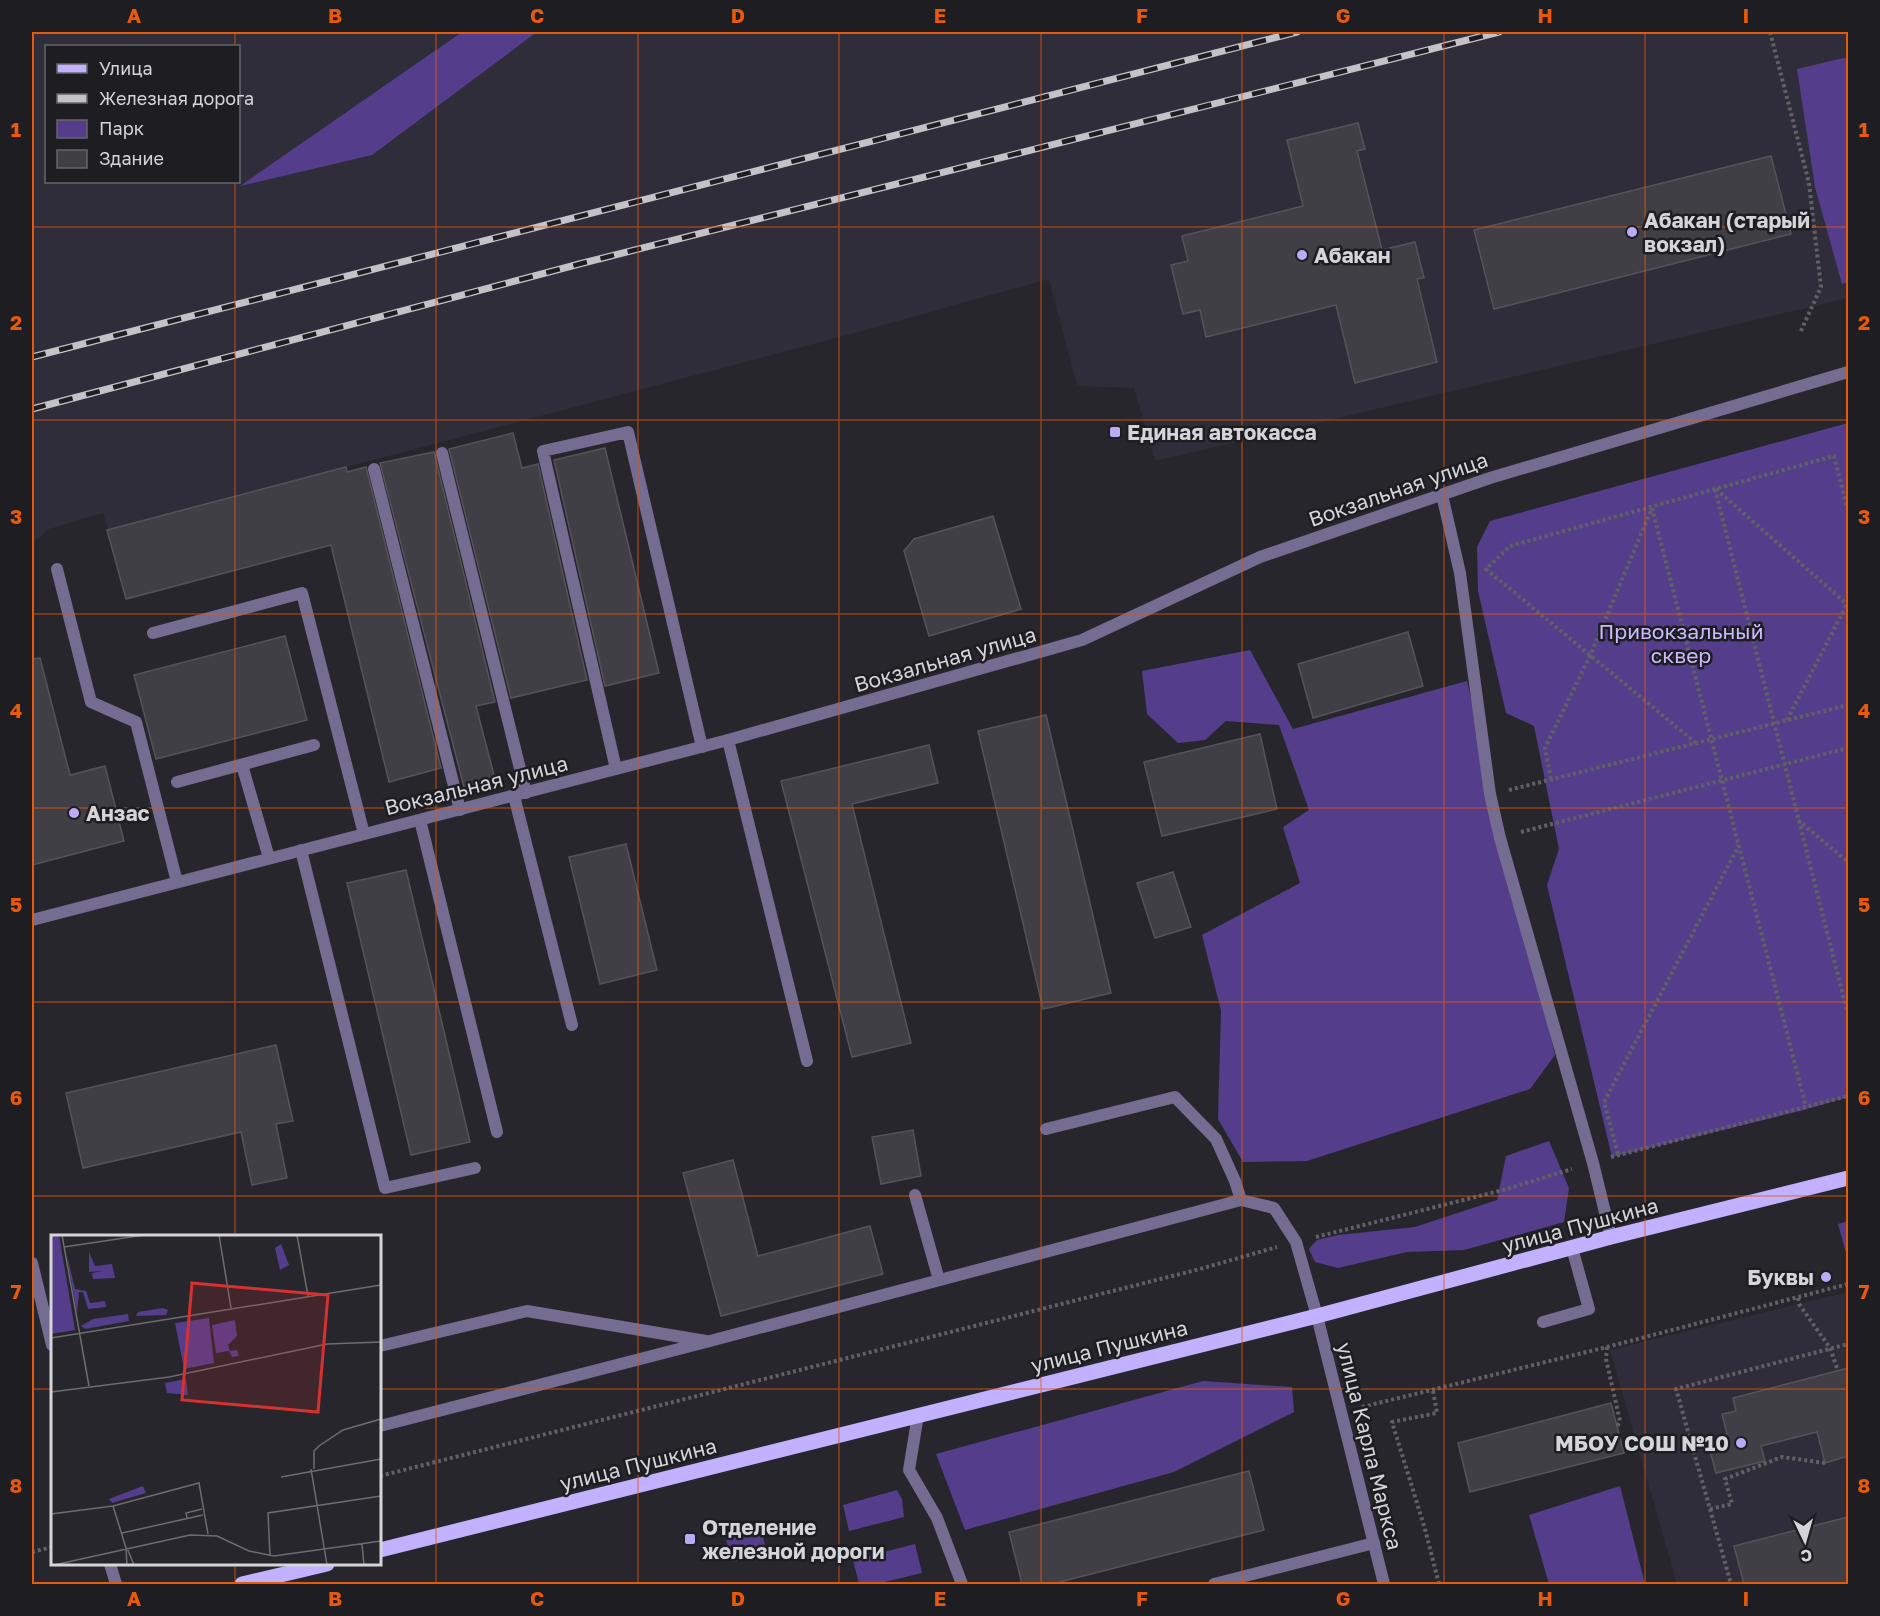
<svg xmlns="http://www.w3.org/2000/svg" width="1880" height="1616" font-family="'Golos Text',sans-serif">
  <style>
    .built { fill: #2f2d39; fill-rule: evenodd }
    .green { fill: #543e8b }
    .building { fill: #403f46; stroke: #54535a; stroke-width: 1.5 }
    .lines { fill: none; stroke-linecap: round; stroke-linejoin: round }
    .path { stroke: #616065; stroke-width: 4; stroke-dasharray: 3 3; stroke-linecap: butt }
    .lane { stroke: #746c91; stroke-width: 12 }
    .street { stroke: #746c91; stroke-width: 12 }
    .primary { stroke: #c2b1fe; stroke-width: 15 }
    .rail-casing { stroke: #c3c2c6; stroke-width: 7 }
    .rail { stroke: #1e1d22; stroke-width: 4.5; stroke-dasharray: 14; stroke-linecap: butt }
    .grid { fill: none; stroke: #e8590c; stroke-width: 1.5; stroke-opacity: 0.55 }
    .poi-dot { fill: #bbaaf6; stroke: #1e1d22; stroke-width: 2 }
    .labels { text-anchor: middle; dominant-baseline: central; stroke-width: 5; stroke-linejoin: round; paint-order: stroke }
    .poi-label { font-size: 21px; font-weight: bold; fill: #d5d4d8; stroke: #1e1d22; text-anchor: start }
    .street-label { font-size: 21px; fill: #d5d4d8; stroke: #1e1d22 }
    .park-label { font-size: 21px; fill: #c9bbfe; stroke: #1e1d22 }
    .inset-road { fill: none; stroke: #6d6c71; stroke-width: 1.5 }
    .view { fill: #d63131; fill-opacity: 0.15; stroke: #d63131; stroke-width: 3 }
    .inset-edge { fill: none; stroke: #d5d4d8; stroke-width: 3 }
    .neatline { fill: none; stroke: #e8590c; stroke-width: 2 }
    .grid-label { font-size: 20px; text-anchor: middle; font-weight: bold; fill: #e8590c }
  </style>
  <rect width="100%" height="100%" fill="#27262c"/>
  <!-- built -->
  <path class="built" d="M 32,32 L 1848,32 L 1848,298 L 1155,461 L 1134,388 L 1077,386 L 1049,279 L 840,337 L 108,530 L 103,513 L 49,529 L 32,543 ZM 46,46 L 238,46 L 238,182 L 46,182 Z
    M 1848,1292 L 1848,1584 L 1677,1584 L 1610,1350 Z"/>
  <!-- green -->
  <path class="green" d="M 462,32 L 537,32 L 372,155 L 240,186 Z
    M 1848,57 L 1848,282 L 1842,284 L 1815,187 L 1797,69 Z
    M 1848,423 L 1848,1097 L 1804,1110 L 1612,1157 L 1547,885 L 1559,849 L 1534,726 L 1506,713 L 1478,591 L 1477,547 L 1490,521 Z
    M 1250,650 L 1293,729 L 1467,681 L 1555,1055 L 1530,1089 L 1307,1161 L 1243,1162 L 1218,1119 L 1221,1011 L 1202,935 L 1300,883 L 1283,827 L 1309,810 L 1279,725 L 1226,721 L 1205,740 L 1178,743 L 1147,714 L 1142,671 Z
    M 1549,1141 L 1569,1188 L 1564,1222 L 1464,1250 L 1407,1252 L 1338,1268 L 1315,1262 L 1309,1249 L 1317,1240 L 1338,1235 L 1415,1227 L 1497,1200 L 1506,1156 Z
    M 1848,1221 L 1848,1260 L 1838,1224 Z
    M 1203,1381 L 1292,1387 L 1294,1412 L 1174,1472 L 965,1530 L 936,1454 Z
    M 1620,1486 L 1645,1584 L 1549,1584 L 1529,1515 Z
    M 897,1490 L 902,1499 L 904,1517 L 849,1531 L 843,1505 Z
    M 760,1525 L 767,1553 L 731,1562 L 725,1534 Z
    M 915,1544 L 922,1573 L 876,1584 L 859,1584 L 853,1560 Z"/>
  <!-- building -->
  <path class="building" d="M 1358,123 L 1365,149 L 1357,151 L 1382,250 L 1415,242 L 1424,278 L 1417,279 L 1437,362 L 1355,383 L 1336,305 L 1206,337 L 1200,310 L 1183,314 L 1171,265 L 1188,261 L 1182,236 L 1303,206 L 1287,140 Z
    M 1771,156 L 1791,234 L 1494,309 L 1474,230 Z
    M 513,433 L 522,468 L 538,464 L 587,680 L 511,698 L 449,449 Z
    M 605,448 L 659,673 L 605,686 L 554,460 Z
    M 434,452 L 495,702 L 476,706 L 495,779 L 464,787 L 380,463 Z
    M 346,467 L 347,472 L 366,467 L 441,768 L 389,782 L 331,545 L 126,599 L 107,530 Z
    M 993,516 L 1021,609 L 929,636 L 904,551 L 914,539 Z
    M 1408,632 L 1423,686 L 1313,718 L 1298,664 Z
    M 285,636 L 307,720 L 156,759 L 134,675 Z
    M 40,658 L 70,775 L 105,766 L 124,841 L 32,865 L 32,659 Z
    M 1046,715 L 1111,993 L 1043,1009 L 978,731 Z
    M 1260,734 L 1277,809 L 1162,836 L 1144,762 Z
    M 929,745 L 938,783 L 852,804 L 911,1043 L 852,1057 L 781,781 Z
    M 626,844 L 657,970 L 600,984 L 569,857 Z
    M 406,870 L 470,1142 L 411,1155 L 347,883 Z
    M 1173,872 L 1191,927 L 1155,938 L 1137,883 Z
    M 276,1045 L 293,1121 L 276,1124 L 287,1178 L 252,1185 L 241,1132 L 83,1168 L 66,1093 Z
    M 913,1130 L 921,1176 L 881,1184 L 872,1137 Z
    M 733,1160 L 758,1256 L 870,1226 L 883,1274 L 721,1316 L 683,1173 Z
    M 1848,1368 L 1848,1456 L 1825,1463 L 1817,1432 L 1761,1446 L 1765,1461 L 1716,1473 L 1707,1440 L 1727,1434 L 1722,1414 L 1736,1411 L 1733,1398 Z
    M 1611,1403 L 1624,1453 L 1470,1492 L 1458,1443 Z
    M 1249,1471 L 1264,1530 L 1052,1584 L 1022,1584 L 1009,1532 Z
    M 1848,1517 L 1848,1584 L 1744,1584 L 1734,1546 Z"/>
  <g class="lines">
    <!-- path -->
    <path class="path" d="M 1770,32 L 1809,183 L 1821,287 L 1800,333
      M 1715,489 L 1848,1015
      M 1716,489 L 1848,605
      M 1652,508 L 1806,1107
      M 1787,720 L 1847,604
      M 1696,743 L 1486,569 L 1510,546 L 1834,456 L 1848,511
      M 1551,779 L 1545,748 L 1590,656 L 1652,508
      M 1509,790 L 1848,705
      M 1798,820 L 1848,862
      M 1521,832 L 1848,748
      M 1618,1154 L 1604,1102 L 1739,845
      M 1611,1157 L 1848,1096
      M 1316,1237 L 1503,1190 L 1572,1169
      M 1798,1298 L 1799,1304 L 1830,1348 L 1838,1371
      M 1607,1347 L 1606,1359 L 1620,1421 L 1617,1427
      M 1433,1391 L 1437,1413 L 1392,1422 L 1425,1529 L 1439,1584
      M 1362,1407 L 1607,1347 L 1848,1284
      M 1825,1463 L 1782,1457 L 1725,1479 L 1732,1504 L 1710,1509 L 1676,1389 L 1848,1344
      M 380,1476 L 1200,1269 L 1277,1247
      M 1710,1509 L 1731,1584
      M 32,1552 L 52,1547"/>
    <!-- lane -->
    <path class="lane" d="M 442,453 L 526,793
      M 374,469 L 460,810
      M 1442,495 L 1460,573 L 1490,794 L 1500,838 L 1593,1163 L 1611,1237
      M 57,569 L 91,702 L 136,722 L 177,882
      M 153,633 L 302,593 L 364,834
      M 728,740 L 807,1061
      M 242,765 L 269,858
      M 616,769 L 543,451 L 628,432 L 702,747
      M 177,782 L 314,745
      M 514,796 L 572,1025
      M 420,820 L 497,1132
      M 301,850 L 385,1188 L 475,1168
      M 1046,1129 L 1175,1097 L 1216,1139 L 1235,1181 L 1241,1200 L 1274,1208 L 1296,1242 L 1317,1316
      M 915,1195 L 939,1280
      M 32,1263 L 52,1345
      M 1543,1322 L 1589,1309 L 1572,1248
      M 380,1346 L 527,1311 L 706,1341
      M 918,1415 L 909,1470 L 937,1518 L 962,1584
      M 380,1426 L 710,1341 L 1241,1200
      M 110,1564 L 116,1584
      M 1214,1584 L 1374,1543"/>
    <!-- street -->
    <path class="street" d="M 32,920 L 728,740 L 1082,640 L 1260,557 L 1490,478 L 1848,372
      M 1317,1316 L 1384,1584"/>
    <!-- primary -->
    <path class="primary" d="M 380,1550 L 1317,1316 L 1611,1237 L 1848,1178
      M 242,1584 L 327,1564"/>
    <!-- rail casing -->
    <g class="rail-casing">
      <path id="rail" d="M 32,357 L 1297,32
        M 32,409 L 583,263 L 1499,32"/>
    </g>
    <!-- rail -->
    <use href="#rail" class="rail"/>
  </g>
  <!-- grid -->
  <path class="grid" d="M 235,32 L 235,46M 436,32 L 436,1584M 638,32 L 638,1584M 839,32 L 839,1584M 1041,32 L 1041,1584M 1242,32 L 1242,1584M 1444,32 L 1444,1584M 1645,32 L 1645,1584M 235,182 L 235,1236M 32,227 L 1848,227M 32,420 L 1848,420M 32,614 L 1848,614M 32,808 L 1848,808M 32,1002 L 1848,1002M 32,1196 L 1848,1196M 32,1389 L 52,1389M 380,1389 L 1848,1389M 235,1564 L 235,1584"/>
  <!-- markers -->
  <g class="poi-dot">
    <circle cx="1632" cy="232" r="6"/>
    <circle cx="1302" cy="255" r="6"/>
    <rect x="1109" y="426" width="12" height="12" rx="3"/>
    <circle cx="74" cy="813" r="6"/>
    <circle cx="1826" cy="1277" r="6"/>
    <circle cx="1741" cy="1443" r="6"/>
    <rect x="684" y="1533" width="12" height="12" rx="3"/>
  </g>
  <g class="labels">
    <!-- poi labels -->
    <g class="poi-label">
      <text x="1644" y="220">Абакан (старый<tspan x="1644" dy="24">вокзал)</tspan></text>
      <text x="1314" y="255">Абакан</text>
      <text x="1127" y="432">Единая автокасса</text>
      <text x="86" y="813">Анзас</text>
      <text x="1814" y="1277" text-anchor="end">Буквы</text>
      <text x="1729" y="1443" text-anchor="end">МБОУ СОШ №10</text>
      <text x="702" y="1527">Отделение<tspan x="702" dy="24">железной дороги</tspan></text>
    </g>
    <!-- street labels -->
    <g class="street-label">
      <text transform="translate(1398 489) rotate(-19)">Вокзальная улица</text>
      <text transform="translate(945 659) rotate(-16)">Вокзальная улица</text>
      <text transform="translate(476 785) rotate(-14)">Вокзальная улица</text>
      <text transform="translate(1580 1225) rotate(-15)">улица Пушкина</text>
      <text transform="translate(1109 1346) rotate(-14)">улица Пушкина</text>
      <text transform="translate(1370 1446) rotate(76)">улица Карла Маркса</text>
      <text transform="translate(638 1464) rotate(-14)">улица Пушкина</text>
    </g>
    <!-- park labels -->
    <g class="park-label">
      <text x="1681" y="631">Привокзальный<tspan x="1681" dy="24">сквер</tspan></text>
    </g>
  </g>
  <!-- overview -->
  <g transform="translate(51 1235)">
    <rect width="330" height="330" fill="#27262c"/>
    <path d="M 0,0 L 8,0 L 24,95 L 0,99 ZM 230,9 L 238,30 L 229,35 L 224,13 ZM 15,16 L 24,54 L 35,56 L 39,68 L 54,66 L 55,72 L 37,74 L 32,57 L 28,57 L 26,78 ZM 38,17 L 44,31 L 61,29 L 64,43 L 42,44 L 41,38 L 52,36 L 38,37 ZM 112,73 L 117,75 L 115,80 L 85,81 L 87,77 ZM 77,79 L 78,86 L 34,94 L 30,91 L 42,84 ZM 158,83 L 163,128 L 133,134 L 124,88 ZM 184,85 L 186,101 L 177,110 L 179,116 L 186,115 L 188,121 L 181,122 L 178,116 L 165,118 L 161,90 ZM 135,144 L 137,160 L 116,158 L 114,148 ZM 92,251 L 95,258 L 61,268 L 58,264 Z" fill="#543e8b"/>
    <path class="inset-road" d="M 11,0 L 38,151M 168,0 L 180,73M 246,0 L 257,61M 13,12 L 93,0M 0,103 L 330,50M 0,157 L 118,142 L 276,109 L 330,107M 260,234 L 276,330M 263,234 L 263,216 L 268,211 L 292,195 L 330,184M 230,242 L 330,224M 62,271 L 75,313 L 76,330M 0,279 L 62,271 L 148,248 L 157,299M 136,283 L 135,278 L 151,274M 71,298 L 152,280M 311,309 L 313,330M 76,313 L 83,330M 219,321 L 217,278 L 330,261M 3,330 L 139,300 L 166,301 L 198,316 L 223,321 L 330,306"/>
    <path class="view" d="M 141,48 L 277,60 L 267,177 L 131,165 Z"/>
    <rect width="330" height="330" class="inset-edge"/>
  </g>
  <!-- border -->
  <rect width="1880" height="1616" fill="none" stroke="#1e1d22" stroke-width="66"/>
  <!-- legend -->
  <rect x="45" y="45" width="195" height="138" fill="#1e1d22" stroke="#67666b" stroke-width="1.5"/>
  <rect x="57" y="64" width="30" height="9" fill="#c2b1fe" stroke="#67666b" stroke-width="1.5"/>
  <text x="99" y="75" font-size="18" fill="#d5d4d8">Улица</text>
  <rect x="57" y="94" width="30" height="9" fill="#c3c2c6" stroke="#67666b" stroke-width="1.5"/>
  <text x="99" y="105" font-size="18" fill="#d5d4d8">Железная дорога</text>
  <rect x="57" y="120" width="30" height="18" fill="#543e8b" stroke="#67666b" stroke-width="1.5"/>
  <text x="99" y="135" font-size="18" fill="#d5d4d8">Парк</text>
  <rect x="57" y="150" width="30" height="18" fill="#403f46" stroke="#67666b" stroke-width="1.5"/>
  <text x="99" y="165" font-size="18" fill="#d5d4d8">Здание</text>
  <!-- north arrow -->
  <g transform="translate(1805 1541) rotate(175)" stroke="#1e1d22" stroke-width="4.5" paint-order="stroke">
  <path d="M0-4.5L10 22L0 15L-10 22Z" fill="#d5d4d8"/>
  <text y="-9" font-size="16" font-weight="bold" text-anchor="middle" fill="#d5d4d8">С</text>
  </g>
  <rect x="33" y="33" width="1814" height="1550" class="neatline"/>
  <g class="grid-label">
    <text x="134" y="23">A</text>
    <text x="335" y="23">B</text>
    <text x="537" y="23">C</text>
    <text x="738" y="23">D</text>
    <text x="940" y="23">E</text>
    <text x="1142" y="23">F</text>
    <text x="1343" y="23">G</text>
    <text x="1545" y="23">H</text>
    <text x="1746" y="23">I</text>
    <text x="16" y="137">1</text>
    <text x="1864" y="137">1</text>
    <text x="16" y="330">2</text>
    <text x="1864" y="330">2</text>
    <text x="16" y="524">3</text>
    <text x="1864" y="524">3</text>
    <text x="16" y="718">4</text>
    <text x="1864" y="718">4</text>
    <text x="16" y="912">5</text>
    <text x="1864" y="912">5</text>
    <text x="16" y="1105">6</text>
    <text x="1864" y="1105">6</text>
    <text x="16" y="1299">7</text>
    <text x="1864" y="1299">7</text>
    <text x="16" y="1493">8</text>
    <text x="1864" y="1493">8</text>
    <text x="134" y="1606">A</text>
    <text x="335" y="1606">B</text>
    <text x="537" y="1606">C</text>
    <text x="738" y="1606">D</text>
    <text x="940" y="1606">E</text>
    <text x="1142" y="1606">F</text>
    <text x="1343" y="1606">G</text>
    <text x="1545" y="1606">H</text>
    <text x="1746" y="1606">I</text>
  </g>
</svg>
